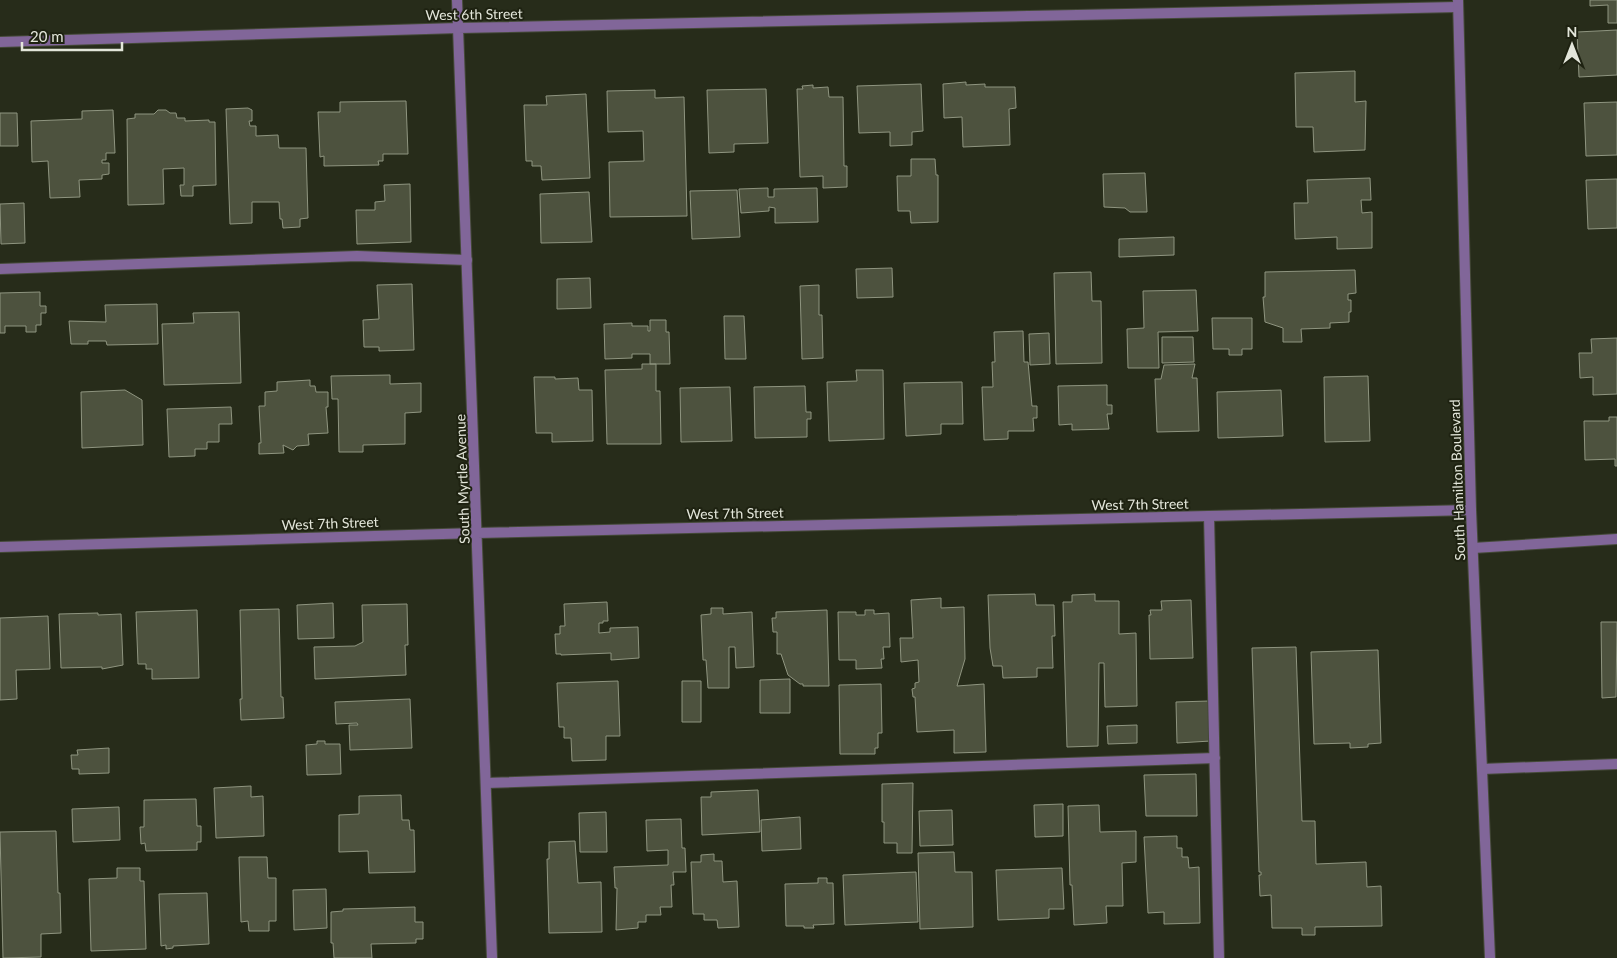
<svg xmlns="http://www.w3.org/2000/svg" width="1617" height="958" font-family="Lato,sans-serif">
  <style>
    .building { fill: #4d523e; stroke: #8f9580 }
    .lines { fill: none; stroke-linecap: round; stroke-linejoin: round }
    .service-casing { stroke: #454a39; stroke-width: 12 }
    .minor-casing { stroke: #454a39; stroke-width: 12 }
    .tertiary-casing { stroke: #454a39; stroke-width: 12 }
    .service { stroke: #816699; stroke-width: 10 }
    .minor { stroke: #816699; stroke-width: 10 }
    .tertiary { stroke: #816699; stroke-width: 10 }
    .labels { text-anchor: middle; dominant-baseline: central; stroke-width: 4; stroke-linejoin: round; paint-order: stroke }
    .street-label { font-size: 14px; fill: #e3e6da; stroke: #1e2211 }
  </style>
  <rect width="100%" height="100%" fill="#272c1a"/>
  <!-- building -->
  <path class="building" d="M 1590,0 L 1617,0 L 1617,23 L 1608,23 L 1608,5 L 1590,6 Z
    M 1617,30 L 1617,75 L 1579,77 L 1577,32 Z
    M 1355,71 L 1355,102 L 1366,101 L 1365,150 L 1314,152 L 1313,127 L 1296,127 L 1295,73 Z
    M 966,82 L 966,85 L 985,84 L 985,87 L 1015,87 L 1016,108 L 1009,109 L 1010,145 L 963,147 L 962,117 L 944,118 L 943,84 Z
    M 921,84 L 923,131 L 912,132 L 912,145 L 890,146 L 890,132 L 859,133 L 857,86 Z
    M 813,85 L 813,88 L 828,87 L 829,97 L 843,97 L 844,166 L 847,166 L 847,187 L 823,188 L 823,176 L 800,177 L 797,89 L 803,89 L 802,86 Z
    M 766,89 L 768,143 L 734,144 L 734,152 L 709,153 L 707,90 Z
    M 655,90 L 655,98 L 684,97 L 687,216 L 610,217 L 609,162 L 644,161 L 643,131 L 608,132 L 607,91 Z
    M 586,94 L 590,178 L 542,180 L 541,166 L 532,166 L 532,161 L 526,161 L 524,105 L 547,105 L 546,96 Z
    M 406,101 L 408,154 L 383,154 L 383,161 L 378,161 L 379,165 L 324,166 L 324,156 L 320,157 L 318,112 L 340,112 L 340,102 Z
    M 1617,102 L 1617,155 L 1586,156 L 1584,103 Z
    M 248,108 L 252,110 L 252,121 L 249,121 L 250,126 L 256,126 L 256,136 L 278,135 L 279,148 L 306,148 L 308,218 L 300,219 L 300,227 L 283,228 L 282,219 L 280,219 L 279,202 L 252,202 L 252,223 L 230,224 L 226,109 Z
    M 113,110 L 115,153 L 106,153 L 106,160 L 102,160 L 102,163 L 109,163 L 109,174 L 102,175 L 102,179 L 79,180 L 80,197 L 50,198 L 48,161 L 32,162 L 31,121 L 82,119 L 82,111 Z
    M 158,110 L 166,110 L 170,113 L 176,113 L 177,118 L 185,118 L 185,121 L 209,120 L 209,122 L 215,122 L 216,185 L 193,186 L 193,196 L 181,196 L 180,185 L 184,185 L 184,168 L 163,169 L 164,204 L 128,205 L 127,119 L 135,118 L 135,114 L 154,114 Z
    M 0,113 L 17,113 L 18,146 L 0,146 Z
    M 911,159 L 935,159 L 936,175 L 938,175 L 938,222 L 911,223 L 910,211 L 898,211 L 897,176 L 911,176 Z
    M 1145,173 L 1147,212 L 1130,212 L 1125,208 L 1104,207 L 1103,174 Z
    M 1370,178 L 1371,200 L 1361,200 L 1362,213 L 1372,212 L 1372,248 L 1337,249 L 1337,237 L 1295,239 L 1294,203 L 1308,203 L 1307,180 Z
    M 1617,179 L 1617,228 L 1588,229 L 1586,180 Z
    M 410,184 L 411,242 L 357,244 L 356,210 L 375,210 L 375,202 L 385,201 L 384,185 Z
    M 768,188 L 768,197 L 774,197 L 774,189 L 817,188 L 818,222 L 775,223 L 775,208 L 769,207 L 769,211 L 741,213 L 739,189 Z
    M 737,190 L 740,237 L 692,239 L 690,191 Z
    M 589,192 L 592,242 L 541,243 L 540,194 Z
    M 24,203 L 25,243 L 1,244 L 0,204 Z
    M 1174,237 L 1174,255 L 1119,257 L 1119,239 Z
    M 892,268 L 893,297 L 857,298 L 856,269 Z
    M 1355,270 L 1356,293 L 1348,294 L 1348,300 L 1351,300 L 1351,312 L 1349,312 L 1349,322 L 1330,323 L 1330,328 L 1301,329 L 1302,342 L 1283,342 L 1283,328 L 1265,322 L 1263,297 L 1265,297 L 1265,272 Z
    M 1091,272 L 1092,301 L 1101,301 L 1102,363 L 1056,364 L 1054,273 Z
    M 590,278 L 591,308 L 557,309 L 557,279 Z
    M 412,284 L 414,350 L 379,351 L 379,347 L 364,347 L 363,320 L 379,319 L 377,285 Z
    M 819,285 L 819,315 L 822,315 L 823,358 L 802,359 L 800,286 Z
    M 1196,290 L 1198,331 L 1158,332 L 1159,368 L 1128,368 L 1127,329 L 1144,328 L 1143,291 Z
    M 40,292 L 40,306 L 46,306 L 46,313 L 41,313 L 41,325 L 36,325 L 36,332 L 26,332 L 26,326 L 5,326 L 5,333 L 0,333 L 0,293 Z
    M 157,304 L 158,344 L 107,345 L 106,341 L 88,341 L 88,344 L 71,344 L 69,321 L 106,322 L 105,305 Z
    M 239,312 L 241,383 L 164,385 L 162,324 L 194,323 L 193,313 Z
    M 724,316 L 744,316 L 746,359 L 725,359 Z
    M 1212,318 L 1252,318 L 1252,349 L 1242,349 L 1242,355 L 1229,355 L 1229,349 L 1213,349 Z
    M 650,320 L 666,320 L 666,332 L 669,332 L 670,364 L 650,364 L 650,354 L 632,354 L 632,358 L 605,359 L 604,324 L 632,323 L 632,326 L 648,326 L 648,331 L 650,331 Z
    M 1023,331 L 1024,362 L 1028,362 L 1032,406 L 1037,406 L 1037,418 L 1033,418 L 1034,431 L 1008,431 L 1008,439 L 984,440 L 982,387 L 993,387 L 992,362 L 995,362 L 994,332 Z
    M 1049,333 L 1050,364 L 1030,365 L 1029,334 Z
    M 1162,337 L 1193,337 L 1194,362 L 1162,363 Z
    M 1617,338 L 1617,394 L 1593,395 L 1593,377 L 1580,378 L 1579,353 L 1592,353 L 1591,339 Z
    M 642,364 L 656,364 L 656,391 L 660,391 L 661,444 L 607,444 L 605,370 L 642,369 Z
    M 1195,364 L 1192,378 L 1197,378 L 1199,431 L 1157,432 L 1155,379 L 1161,379 L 1164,365 Z
    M 856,370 L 883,370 L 884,439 L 829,441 L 827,382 L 857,381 Z
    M 390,375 L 390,384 L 421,383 L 421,412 L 405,413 L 405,444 L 363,445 L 363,452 L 339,452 L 338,399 L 332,399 L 331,376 Z
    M 1368,376 L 1370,441 L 1325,442 L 1324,377 Z
    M 534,377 L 555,377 L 555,379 L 578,378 L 579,390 L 592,390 L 593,441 L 552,442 L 552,433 L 536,433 Z
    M 310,380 L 310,386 L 315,386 L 316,392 L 328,392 L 328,407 L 326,407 L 328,433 L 308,434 L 309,445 L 297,446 L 293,450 L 283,445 L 284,453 L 259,454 L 259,443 L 261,443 L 259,406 L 265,406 L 265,392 L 277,391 L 277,382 Z
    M 962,382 L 963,424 L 941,424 L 941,434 L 906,436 L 904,383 Z
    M 1107,385 L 1107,405 L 1112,405 L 1112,414 L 1107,414 L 1109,429 L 1072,430 L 1072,424 L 1059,425 L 1058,386 Z
    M 805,386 L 806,412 L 811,412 L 811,419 L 807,419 L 807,437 L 755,438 L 754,387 Z
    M 730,387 L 732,441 L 681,442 L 680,388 Z
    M 125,390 L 142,400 L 143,445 L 82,448 L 81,392 Z
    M 1281,390 L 1283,436 L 1218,438 L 1217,392 Z
    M 231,407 L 232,424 L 219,424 L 219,442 L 207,442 L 207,449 L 195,449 L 195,456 L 169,457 L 167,409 Z
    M 1609,417 L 1617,417 L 1617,466 L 1615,466 L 1615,459 L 1585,460 L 1584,421 L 1609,421 Z
    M 1035,594 L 1036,605 L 1054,605 L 1055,636 L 1052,636 L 1053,668 L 1037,668 L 1037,677 L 1003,678 L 1002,666 L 993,666 L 990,648 L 988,595 Z
    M 1095,594 L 1095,601 L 1119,601 L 1119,634 L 1136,633 L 1137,706 L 1105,707 L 1104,663 L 1099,663 L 1098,746 L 1067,747 L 1063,602 L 1072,602 L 1072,595 Z
    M 941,598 L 941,608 L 964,607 L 965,659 L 957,686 L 984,684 L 986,752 L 954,753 L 954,730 L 917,732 L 915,697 L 913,697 L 912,689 L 915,688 L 915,683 L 919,682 L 918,660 L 901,662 L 900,638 L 913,638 L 911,600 Z
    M 1191,600 L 1193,658 L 1150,659 L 1149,615 L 1151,615 L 1150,610 L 1162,610 L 1161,601 Z
    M 607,602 L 608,621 L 603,621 L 603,623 L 599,623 L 599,633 L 610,632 L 610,628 L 638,627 L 639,658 L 611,660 L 611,653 L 561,655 L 561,654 L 556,654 L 555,634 L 560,634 L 560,626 L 565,626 L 564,604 Z
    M 333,603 L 334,638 L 298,639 L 297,605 Z
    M 407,604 L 408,645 L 405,645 L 406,675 L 315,679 L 314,647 L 355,646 L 363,642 L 362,605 Z
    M 711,608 L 723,608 L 723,614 L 752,612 L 754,667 L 736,668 L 735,647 L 729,647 L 729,688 L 708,688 L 706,660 L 703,660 L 701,615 L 711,614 Z
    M 279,609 L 281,697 L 283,697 L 284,718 L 241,720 L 240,699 L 242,699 L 240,610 Z
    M 197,610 L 199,678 L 152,679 L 152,669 L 146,669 L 146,664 L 138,664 L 136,612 Z
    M 827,610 L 829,686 L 803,686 L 803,684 L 800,684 L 788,675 L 781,654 L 777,654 L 777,632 L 773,632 L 772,618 L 776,618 L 776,612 Z
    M 865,610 L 874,610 L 874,614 L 889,613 L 890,647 L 883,647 L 884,659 L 881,659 L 882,668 L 856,669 L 856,660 L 839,660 L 838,612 L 856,612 L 856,615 L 865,615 Z
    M 98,613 L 98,615 L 121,614 L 123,665 L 102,669 L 102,667 L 61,668 L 59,614 Z
    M 48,616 L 50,669 L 16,670 L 17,699 L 0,700 L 0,618 Z
    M 1601,622 L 1617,622 L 1616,697 L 1602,698 Z
    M 1296,647 L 1302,821 L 1315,821 L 1316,864 L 1366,862 L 1367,887 L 1381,886 L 1382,926 L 1315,927 L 1315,935 L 1302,935 L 1302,928 L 1272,928 L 1271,895 L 1260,896 L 1259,875 L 1261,875 L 1261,872 L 1259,872 L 1252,648 Z
    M 1378,650 L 1381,743 L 1368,744 L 1368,747 L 1350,748 L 1350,743 L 1314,744 L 1311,652 Z
    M 790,679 L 790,713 L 760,713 L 760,680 Z
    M 618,681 L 620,736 L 606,736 L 606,760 L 572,761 L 571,738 L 564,738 L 564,727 L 559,727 L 557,683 Z
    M 682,681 L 701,681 L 701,722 L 682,722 Z
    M 881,684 L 882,733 L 878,733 L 878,748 L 875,748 L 875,754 L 840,754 L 839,685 Z
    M 410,699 L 412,748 L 350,750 L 349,725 L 358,725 L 357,723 L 336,724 L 335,702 Z
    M 1209,701 L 1211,741 L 1177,743 L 1176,702 Z
    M 1137,725 L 1137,743 L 1108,744 L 1107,726 Z
    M 317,741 L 325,741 L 325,744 L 340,744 L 341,774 L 307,775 L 306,745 L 317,744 Z
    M 109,748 L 109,773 L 79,774 L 79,769 L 72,769 L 71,755 L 78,755 L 77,750 Z
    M 1196,774 L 1197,816 L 1146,816 L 1144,775 Z
    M 913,783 L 912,853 L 897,853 L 897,843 L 884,843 L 884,822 L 882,822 L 882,784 Z
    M 251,786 L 251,797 L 263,796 L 264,836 L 216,838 L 214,788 Z
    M 758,790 L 760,832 L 702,835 L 701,797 L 711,797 L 711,792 Z
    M 401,795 L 402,820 L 409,820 L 410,830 L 414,830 L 415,872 L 369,873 L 368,851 L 339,852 L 339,815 L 359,814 L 359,796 Z
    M 196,799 L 197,826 L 201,826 L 201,842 L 197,842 L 197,850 L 146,851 L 145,843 L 141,844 L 140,827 L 144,827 L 144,800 Z
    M 1063,804 L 1063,836 L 1035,837 L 1034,805 Z
    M 1099,805 L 1100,832 L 1136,831 L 1136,862 L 1122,863 L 1123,906 L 1106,906 L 1107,923 L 1074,925 L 1072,885 L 1070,885 L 1068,806 Z
    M 119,807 L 120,840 L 73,842 L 72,809 Z
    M 952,810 L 953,845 L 920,846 L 919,811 Z
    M 606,812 L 607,852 L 580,852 L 579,813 Z
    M 800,817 L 801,849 L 762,851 L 761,820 Z
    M 681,819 L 682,848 L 685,848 L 686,872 L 673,872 L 674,885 L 671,885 L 672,907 L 660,907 L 661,915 L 646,915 L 646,922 L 638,922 L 638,928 L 616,930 L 617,888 L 615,888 L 614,867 L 668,865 L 668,850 L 647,851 L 646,820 Z
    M 56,831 L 58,893 L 60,893 L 61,933 L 41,934 L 41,957 L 3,958 L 0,832 Z
    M 1177,836 L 1177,848 L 1182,848 L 1182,857 L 1188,857 L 1189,868 L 1199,867 L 1200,923 L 1164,924 L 1164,912 L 1148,913 L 1144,837 Z
    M 575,841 L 578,883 L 601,882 L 602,932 L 549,933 L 547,859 L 549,859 L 549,842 Z
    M 954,852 L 955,872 L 972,872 L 973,927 L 920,929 L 918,853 Z
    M 714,854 L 714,861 L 722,861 L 723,882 L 737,881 L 739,927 L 718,928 L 717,920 L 704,920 L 704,914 L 693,914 L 691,862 L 701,862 L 701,855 Z
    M 239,857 L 267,857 L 268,878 L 276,878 L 276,921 L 269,921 L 269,931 L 249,931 L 248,921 L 241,922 Z
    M 117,868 L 140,868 L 140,881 L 144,881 L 146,949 L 91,951 L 89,879 L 117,878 Z
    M 1062,868 L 1064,909 L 1049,909 L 1049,918 L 998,920 L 996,870 Z
    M 916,872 L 918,922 L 845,925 L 843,875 Z
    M 818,878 L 827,878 L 827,883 L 833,883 L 834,924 L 813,925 L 814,928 L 804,928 L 804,926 L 786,926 L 785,884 L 818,883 Z
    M 326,889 L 327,928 L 294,930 L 293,890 Z
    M 207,893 L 209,944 L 173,946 L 173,948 L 166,949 L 166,945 L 161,946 L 159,894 Z
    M 415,907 L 415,922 L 423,922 L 423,939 L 416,939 L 416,943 L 371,944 L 372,958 L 334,958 L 333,943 L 331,943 L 331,912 L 343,911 L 343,909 Z"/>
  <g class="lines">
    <!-- service casing -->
    <g class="service-casing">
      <path id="service" d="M 0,269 L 357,256 L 467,260
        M 1209,516 L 1219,958
        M 1473,548 L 1617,539
        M 1482,769 L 1617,764
        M 486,783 L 1215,758"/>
    </g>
    <!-- minor casing -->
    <g class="minor-casing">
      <path id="minor" d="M 457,0 L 492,958
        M 0,42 L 458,28 L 1458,7
        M 0,547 L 477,533 L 1471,510"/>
    </g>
    <!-- tertiary casing -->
    <g class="tertiary-casing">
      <path id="tertiary" d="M 1458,0 L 1471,510 L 1490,958"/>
    </g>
    <!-- service -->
    <use href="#service" class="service"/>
    <!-- minor -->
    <use href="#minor" class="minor"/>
    <!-- tertiary -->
    <use href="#tertiary" class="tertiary"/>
  </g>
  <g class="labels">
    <!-- street labels -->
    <g class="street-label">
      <text transform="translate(474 14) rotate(-1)">West 6th Street</text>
      <text transform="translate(462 479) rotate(-92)">South Myrtle Avenue</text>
      <text transform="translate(1457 480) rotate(-92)">South Hamilton Boulevard</text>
      <text transform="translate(1140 504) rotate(-1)">West 7th Street</text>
      <text transform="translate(735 513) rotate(-1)">West 7th Street</text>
      <text transform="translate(330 523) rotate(-2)">West 7th Street</text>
    </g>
  </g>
  <!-- north arrow -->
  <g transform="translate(1572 45)" stroke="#1e2211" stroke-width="4" paint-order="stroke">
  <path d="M0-4L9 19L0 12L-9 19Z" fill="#e3e6da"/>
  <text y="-8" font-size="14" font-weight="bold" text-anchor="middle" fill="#e3e6da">N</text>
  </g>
  <!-- scale -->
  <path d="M22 42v8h100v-8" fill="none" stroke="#e3e6da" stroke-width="2.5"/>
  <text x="30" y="42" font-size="15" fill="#e3e6da" stroke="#1e2211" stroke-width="4" paint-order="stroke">20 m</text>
</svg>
